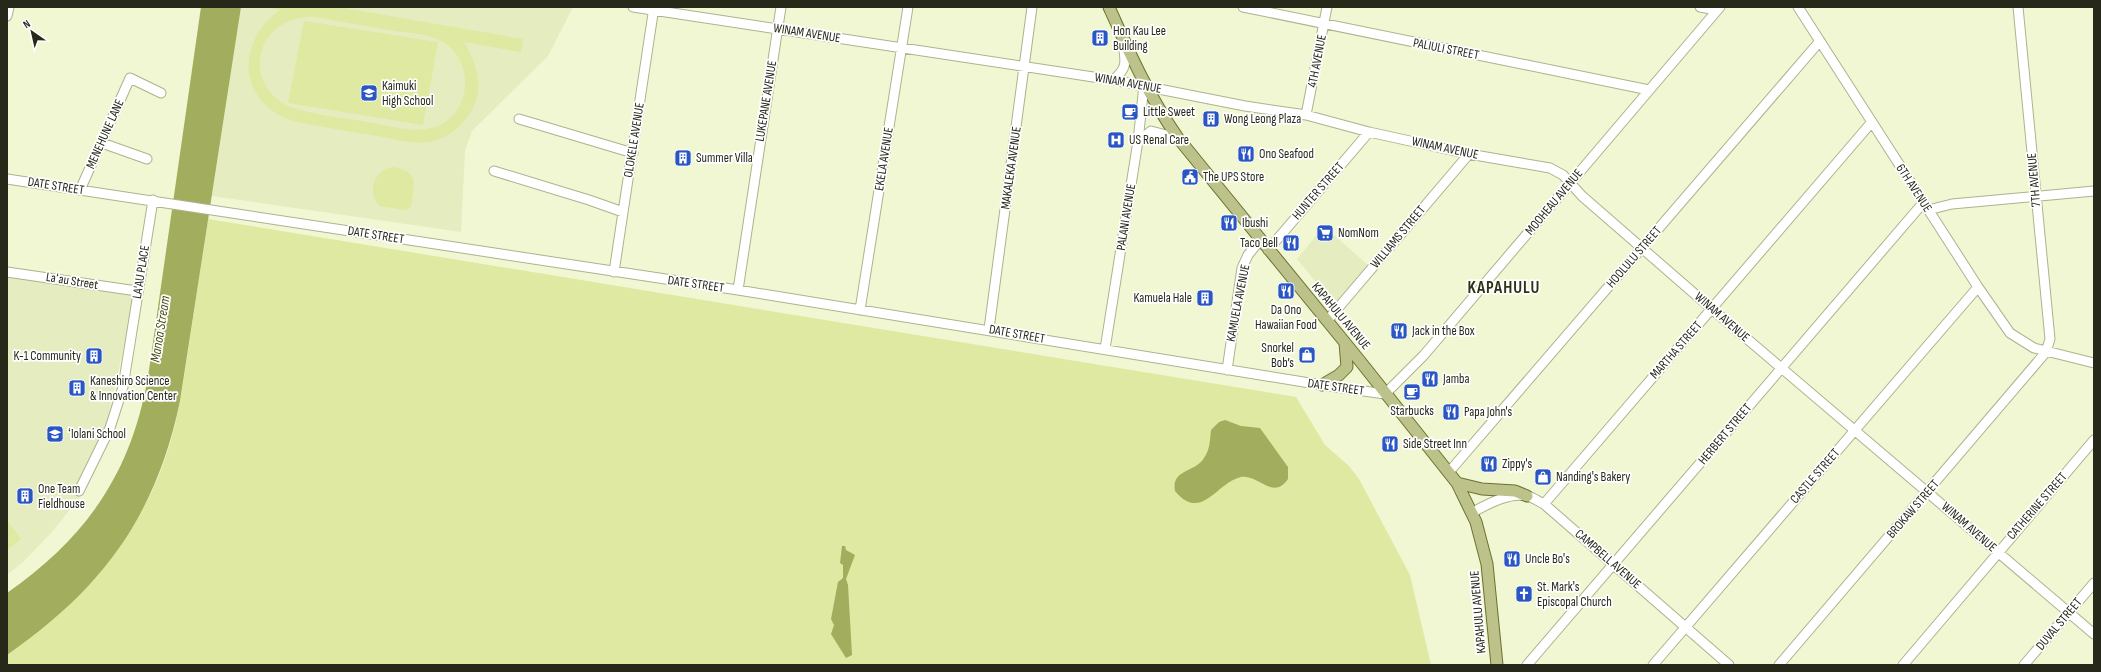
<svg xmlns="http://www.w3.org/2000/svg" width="2101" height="672" font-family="'Sofia Sans Condensed',sans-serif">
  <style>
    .built { fill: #e5ecc0 }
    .green { fill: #dfe9a1; fill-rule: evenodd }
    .water { fill: #a3ad5e }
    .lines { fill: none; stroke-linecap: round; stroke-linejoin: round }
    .minor-casing { stroke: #adb28f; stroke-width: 11 }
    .major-casing { stroke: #6b722f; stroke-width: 13 }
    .minor { stroke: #fff; stroke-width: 9 }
    .major { stroke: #bcc289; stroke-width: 11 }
    .labels { text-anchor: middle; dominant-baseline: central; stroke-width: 3.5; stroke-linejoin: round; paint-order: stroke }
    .poi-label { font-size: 13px; fill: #26281a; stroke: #fff; text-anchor: start }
    .street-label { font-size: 13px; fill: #26281a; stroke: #fff }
    .water-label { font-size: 14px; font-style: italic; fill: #4b5016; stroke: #fff }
    .district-label { font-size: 17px; font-weight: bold; letter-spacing: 1px; fill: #2f3315; stroke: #fff }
  </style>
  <rect width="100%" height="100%" fill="#f1f7d2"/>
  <!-- built -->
  <path class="built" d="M 241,7 L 573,7 L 548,56 L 472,131 L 465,151 L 461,232 L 212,196 Z
    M 1324,226 L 1368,265 L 1335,305 L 1297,259 Z
    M 7,272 L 137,291 L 95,472 L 76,502 L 52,532 L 23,562 L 7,575 Z"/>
  <!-- green -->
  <path class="green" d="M 267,7 L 338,7 L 523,39 L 521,52 L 464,42 C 477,66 486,87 470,113 C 461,128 447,138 429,142 C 412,145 394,139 378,136 C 351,132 324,127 297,122 C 239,107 233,43 280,10 ZM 314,17 C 341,22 368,26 395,31 C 409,33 426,33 439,40 C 465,52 473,86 457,110 C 450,121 438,128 425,129 C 406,132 386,125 368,122 C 343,118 317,115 293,108 C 288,106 282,103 277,99 C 241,69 265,14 314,17 Z
    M 304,21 L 438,42 L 423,125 L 288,103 Z
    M 393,167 C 420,171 414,185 411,206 L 406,210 L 379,206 C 367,192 373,170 393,167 Z
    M 208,219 L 1296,397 L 1325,445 L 1349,466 L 1359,479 L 1410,575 L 1431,665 L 7,665 L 7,655 C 85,600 144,534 171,440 C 180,409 184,377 189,345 C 195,303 202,261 208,219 Z
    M 7,521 L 21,539 L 7,550 Z"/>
  <!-- water -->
  <path class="water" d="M 201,7 L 241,7 L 180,401 C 156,516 103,588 7,655 L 7,593 C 87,537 131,473 148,377 Z
    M 1225,420 L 1241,426 L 1260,428 L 1288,467 L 1288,479 C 1273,501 1259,474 1241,477 C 1217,482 1201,523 1175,491 C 1171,469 1195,473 1204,458 C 1210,450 1210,439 1211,430 L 1219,422 Z
    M 842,546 L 845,546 L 846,550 L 855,555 L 846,579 L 848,585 L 852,655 L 846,658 L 831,634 L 834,625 L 831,619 L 838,582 L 843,578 L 843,565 L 840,563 Z"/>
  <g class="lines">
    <!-- minor casing -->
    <g class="minor-casing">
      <path id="minor" d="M 633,7 L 1113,80 L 1245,106 L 1306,115 L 1369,132 L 1469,154 L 1550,168 L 1563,175 L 1582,196 L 1712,309 L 2094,634
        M 1243,7 L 1649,90
        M 1700,7 L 1717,10
        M 1798,7 L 1978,287 L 2010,333 L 2034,348 L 2094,363
        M 7,16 L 9,7
        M 1113,80 C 1129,67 1125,61 1123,42
        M 1306,115 L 1327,7
        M 519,119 L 633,153
        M 1138,141 L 1151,131 L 1178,138
        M 102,143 L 147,159
        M 494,171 L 589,200 L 623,212
        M 7,179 L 738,290 L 1322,385 L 1385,394 L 1424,355 L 1720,7
        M 80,190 L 130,78 L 161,93
        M 1928,210 L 1952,204 L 2094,191
        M 1268,250 L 1369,132
        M 7,272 L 137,291
        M 614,272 L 654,7
        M 738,290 L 781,7
        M 860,310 L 908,7
        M 1327,321 L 1469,154
        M 989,329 L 1032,7
        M 1105,349 L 1138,141 L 1144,85
        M 1227,370 L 1242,268 L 1248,255 L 1260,240
        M 1449,472 L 1820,41
        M 79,491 L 110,428 L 123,387 L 153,200
        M 1544,504 L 1871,123
        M 1473,512 C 1488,504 1509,492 1527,496 C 1533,497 1539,502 1544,504 L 1729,665
        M 1527,665 L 1923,203
        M 1653,665 L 1978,287
        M 1779,665 L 2046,352 L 2050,339 L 2018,7
        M 1903,665 L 2094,440
        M 2024,665 L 2094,583"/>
    </g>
    <!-- major casing -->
    <g class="major-casing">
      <path id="major" d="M 1109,7 C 1130,54 1148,95 1178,138 L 1360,361 L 1457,483 L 1476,522 L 1487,564 L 1497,665
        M 1322,385 L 1339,375 L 1347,367 L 1345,343
        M 1457,483 L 1482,489 L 1515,491 L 1527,496"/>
    </g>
    <!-- minor -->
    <use href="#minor" class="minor"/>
    <!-- major -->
    <use href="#major" class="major"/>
  </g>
  <!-- icons -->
  <defs>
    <g id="building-square" transform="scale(0.9)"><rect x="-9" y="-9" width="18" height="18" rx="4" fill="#2a55c4" stroke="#fff"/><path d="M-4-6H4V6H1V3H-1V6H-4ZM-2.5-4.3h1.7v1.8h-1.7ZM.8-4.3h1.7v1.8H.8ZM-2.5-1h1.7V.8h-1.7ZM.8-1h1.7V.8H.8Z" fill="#fff"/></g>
    <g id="school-square" transform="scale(0.9)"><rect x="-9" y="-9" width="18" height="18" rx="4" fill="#2a55c4" stroke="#fff"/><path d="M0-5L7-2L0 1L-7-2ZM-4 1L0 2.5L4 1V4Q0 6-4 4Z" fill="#fff"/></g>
    <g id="cafe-square" transform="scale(0.9)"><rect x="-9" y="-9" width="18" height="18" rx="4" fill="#2a55c4" stroke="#fff"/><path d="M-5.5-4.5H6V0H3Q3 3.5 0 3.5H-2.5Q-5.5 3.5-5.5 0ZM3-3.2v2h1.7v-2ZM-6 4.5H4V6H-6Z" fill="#fff"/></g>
    <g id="hospital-square" transform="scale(0.9)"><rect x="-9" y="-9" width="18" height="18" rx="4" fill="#2a55c4" stroke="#fff"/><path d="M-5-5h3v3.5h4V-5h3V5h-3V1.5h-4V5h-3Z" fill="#fff"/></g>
    <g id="restaurant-square" transform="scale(0.9)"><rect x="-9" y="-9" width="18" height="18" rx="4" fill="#2a55c4" stroke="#fff"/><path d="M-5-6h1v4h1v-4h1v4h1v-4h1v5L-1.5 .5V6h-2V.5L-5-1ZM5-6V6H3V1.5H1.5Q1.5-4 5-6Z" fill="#fff"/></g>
    <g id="civic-square" transform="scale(0.9)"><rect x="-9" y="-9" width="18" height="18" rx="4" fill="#2a55c4" stroke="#fff"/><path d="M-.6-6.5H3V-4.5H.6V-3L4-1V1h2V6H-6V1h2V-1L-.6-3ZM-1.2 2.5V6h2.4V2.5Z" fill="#fff"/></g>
    <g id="supermarket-square" transform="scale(0.9)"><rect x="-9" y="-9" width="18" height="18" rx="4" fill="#2a55c4" stroke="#fff"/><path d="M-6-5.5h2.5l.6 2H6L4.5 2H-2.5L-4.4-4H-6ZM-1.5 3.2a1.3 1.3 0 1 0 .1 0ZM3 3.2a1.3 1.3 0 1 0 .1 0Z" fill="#fff"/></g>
    <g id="shop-square" transform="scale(0.9)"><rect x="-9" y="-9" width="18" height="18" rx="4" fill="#2a55c4" stroke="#fff"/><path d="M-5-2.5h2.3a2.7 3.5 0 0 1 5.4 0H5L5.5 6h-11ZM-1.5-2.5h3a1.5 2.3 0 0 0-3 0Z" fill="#fff"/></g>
    <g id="church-square" transform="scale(0.9)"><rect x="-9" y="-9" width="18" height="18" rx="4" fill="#2a55c4" stroke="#fff"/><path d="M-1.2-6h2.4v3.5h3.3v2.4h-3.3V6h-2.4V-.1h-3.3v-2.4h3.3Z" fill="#fff"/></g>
  </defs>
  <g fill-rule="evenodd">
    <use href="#building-square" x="1100" y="38"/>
    <use href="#school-square" x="369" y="93"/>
    <use href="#cafe-square" x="1130" y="112"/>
    <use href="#building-square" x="1211" y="119"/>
    <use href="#hospital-square" x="1116" y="140"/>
    <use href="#restaurant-square" x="1246" y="154"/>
    <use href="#building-square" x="683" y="158"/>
    <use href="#civic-square" x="1190" y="177"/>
    <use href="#restaurant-square" x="1229" y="223"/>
    <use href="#supermarket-square" x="1325" y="233"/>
    <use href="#restaurant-square" x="1291" y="243"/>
    <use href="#restaurant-square" x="1286" y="291"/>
    <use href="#building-square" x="1205" y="298"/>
    <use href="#restaurant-square" x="1399" y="331"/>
    <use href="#shop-square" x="1307" y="355"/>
    <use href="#building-square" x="94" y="356"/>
    <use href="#restaurant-square" x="1430" y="379"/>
    <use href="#building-square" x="77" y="388"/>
    <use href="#cafe-square" x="1412" y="392"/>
    <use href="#restaurant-square" x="1451" y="412"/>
    <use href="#school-square" x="55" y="434"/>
    <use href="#restaurant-square" x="1390" y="444"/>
    <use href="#restaurant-square" x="1489" y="464"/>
    <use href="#shop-square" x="1543" y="477"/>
    <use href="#building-square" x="25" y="496"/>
    <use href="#restaurant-square" x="1512" y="559"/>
    <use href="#church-square" x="1524" y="594"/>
  </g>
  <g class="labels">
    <!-- poi labels -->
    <g class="poi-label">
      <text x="1113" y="31">Hon Kau Lee<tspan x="1113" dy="15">Building</tspan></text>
      <text x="382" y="86">Kaimuki<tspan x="382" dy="15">High School</tspan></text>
      <text x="1143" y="112">Little Sweet</text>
      <text x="1224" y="119">Wong Leong Plaza</text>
      <text x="1129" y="140">US Renal Care</text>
      <text x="1259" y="154">Ono Seafood</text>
      <text x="696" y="158">Summer Villa</text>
      <text x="1203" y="177">The UPS Store</text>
      <text x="1242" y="223">Ibushi</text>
      <text x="1338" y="233">NomNom</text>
      <text x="1278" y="243" text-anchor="end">Taco Bell</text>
      <text x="1192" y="298" text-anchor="end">Kamuela Hale</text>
      <text x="1286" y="310" text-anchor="middle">Da Ono<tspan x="1286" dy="15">Hawaiian Food</tspan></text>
      <text x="1412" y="331">Jack in the Box</text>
      <text x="1294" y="348" text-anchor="end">Snorkel<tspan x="1294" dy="15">Bob’s</tspan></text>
      <text x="81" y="356" text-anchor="end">K-1 Community</text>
      <text x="1443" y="379">Jamba</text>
      <text x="90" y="381">Kaneshiro Science<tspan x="90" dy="15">&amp; Innovation Center</tspan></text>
      <text x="1412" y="411" text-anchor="middle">Starbucks</text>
      <text x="1464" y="412">Papa John's</text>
      <text x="68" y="434">ʻIolani School</text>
      <text x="1403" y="444">Side Street Inn</text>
      <text x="1502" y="464">Zippy's</text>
      <text x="1556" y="477">Nanding's Bakery</text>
      <text x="38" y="489">One Team<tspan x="38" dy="15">Fieldhouse</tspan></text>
      <text x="1525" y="559">Uncle Bo's</text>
      <text x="1537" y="587">St. Mark's<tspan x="1537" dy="15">Episcopal Church</tspan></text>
    </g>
    <!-- street labels -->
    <g class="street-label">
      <text transform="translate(807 33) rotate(9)">WINAM AVENUE</text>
      <text transform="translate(1446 49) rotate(11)">PALIULI STREET</text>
      <text transform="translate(1317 61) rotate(-79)">4TH AVENUE</text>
      <text transform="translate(1128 83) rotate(10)">WINAM AVENUE</text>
      <text transform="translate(766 101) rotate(-81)">LUKEPANE AVENUE</text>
      <text transform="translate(105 134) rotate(-66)">MENEHUNE LANE</text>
      <text transform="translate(634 140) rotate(-81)">OLOKELE AVENUE</text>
      <text transform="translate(1445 148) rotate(12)">WINAM AVENUE</text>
      <text transform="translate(884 159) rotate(-81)">EKELA AVENUE</text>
      <text transform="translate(1011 168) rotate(-82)">MAKALEKA AVENUE</text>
      <text transform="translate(2034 180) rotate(-95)">7TH AVENUE</text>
      <text transform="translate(56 186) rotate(9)">DATE STREET</text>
      <text transform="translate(1914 188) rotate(57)">6TH AVENUE</text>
      <text transform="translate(1318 191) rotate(-49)">HUNTER STREET</text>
      <text transform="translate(1554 202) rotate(-50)">MOOHEAU AVENUE</text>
      <text transform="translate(1126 217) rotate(-81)">PALANI AVENUE</text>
      <text transform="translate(376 235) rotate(9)">DATE STREET</text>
      <text transform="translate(1398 237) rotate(-50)">WILLIAMS STREET</text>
      <text transform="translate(1634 257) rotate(-49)">HOOLULU STREET</text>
      <text transform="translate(141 272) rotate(-81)">LA'AU PLACE</text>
      <text transform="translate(72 281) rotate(9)">Laʻau Street</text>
      <text transform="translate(696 284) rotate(8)">DATE STREET</text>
      <text transform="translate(1238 303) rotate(-79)">KAMUELA AVENUE</text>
      <text transform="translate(1341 316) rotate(50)">KAPAHULU AVENUE</text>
      <text transform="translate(1722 317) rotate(41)">WINAM AVENUE</text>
      <text transform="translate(1017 334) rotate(10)">DATE STREET</text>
      <text transform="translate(1676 350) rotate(-49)">MARTHA STREET</text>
      <text transform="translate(1336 387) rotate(8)">DATE STREET</text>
      <text transform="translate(1725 434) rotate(-50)">HERBERT STREET</text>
      <text transform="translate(1815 476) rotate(-49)">CASTLE STREET</text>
      <text transform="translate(2037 506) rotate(-49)">CATHERINE STREET</text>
      <text transform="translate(1913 509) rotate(-49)">BROKAW STREET</text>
      <text transform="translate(1969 527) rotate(41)">WINAM AVENUE</text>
      <text transform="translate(1608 559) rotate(41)">CAMPBELL AVENUE</text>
      <text transform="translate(1478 612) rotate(-95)">KAPAHULU AVENUE</text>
      <text transform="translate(2059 624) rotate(-50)">DUVAL STREET</text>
    </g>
    <!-- water labels -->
    <g class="water-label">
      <text transform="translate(160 329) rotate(-81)">Manoa Stream</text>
    </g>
    <!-- district labels -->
    <g class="district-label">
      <text x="1504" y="288">KAPAHULU</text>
    </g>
  </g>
  <!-- border -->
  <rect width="2101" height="672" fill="none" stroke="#26281a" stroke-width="16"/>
  <!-- north arrow -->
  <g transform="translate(32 32) rotate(326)" stroke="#ffffff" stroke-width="3" paint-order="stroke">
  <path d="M0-3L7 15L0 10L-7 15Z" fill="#26281a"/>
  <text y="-6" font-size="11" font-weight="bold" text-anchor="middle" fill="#26281a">N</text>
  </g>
</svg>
